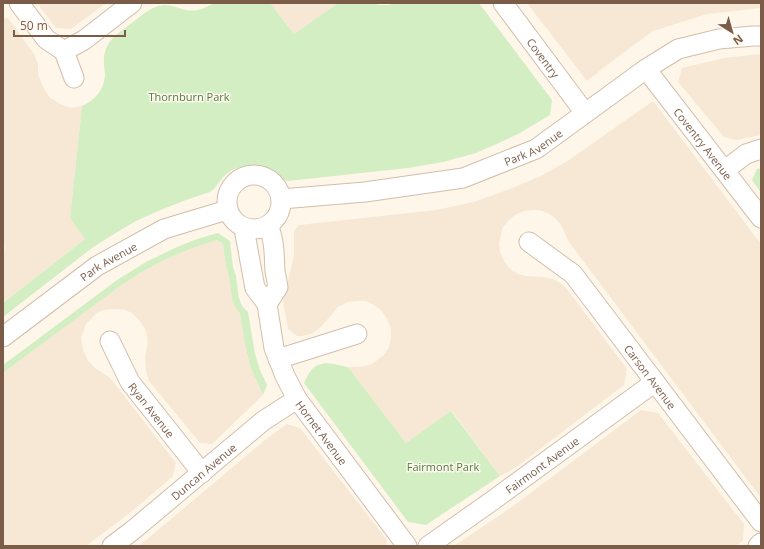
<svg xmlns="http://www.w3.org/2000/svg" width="764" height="549" font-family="'Open Sans',sans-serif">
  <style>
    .residential { fill: #f7e8d5 }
    .green { fill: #d4eec4 }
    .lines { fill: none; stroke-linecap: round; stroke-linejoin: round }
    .minor-casing { stroke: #d2beac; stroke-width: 21 }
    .minor { stroke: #fff; stroke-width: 19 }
    .labels { text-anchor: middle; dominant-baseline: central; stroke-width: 3; stroke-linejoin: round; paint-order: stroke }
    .street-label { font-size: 11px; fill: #7b5c49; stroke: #fff9f0 }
    .park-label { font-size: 11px; fill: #4d7c3c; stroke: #fff9f0 }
  </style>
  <rect width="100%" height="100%" fill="#fef6e8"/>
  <!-- residential -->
  <path class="residential" d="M 37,3 L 106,3 L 71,29 L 56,28 Z
    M 270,3 L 338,3 L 294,34 Z
    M 527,3 L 761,3 L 761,8 L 707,14 L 653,31 L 611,62 L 587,81 Z
    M 3,18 L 8,18 L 34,54 L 38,64 L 38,74 L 42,85 L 50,98 L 62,105 L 72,108 L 82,106 L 70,218 L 85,239 L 3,303 L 3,260 L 5,248 L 3,240 Z
    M 761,54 L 761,135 L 737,140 L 724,137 L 678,82 L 682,68 L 724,58 Z
    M 653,101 L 761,244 L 761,498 L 569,242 L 561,225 L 554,217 L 548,213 L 539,210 L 532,210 L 525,211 L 517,214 L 510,219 L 503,227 L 501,234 L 499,243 L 500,252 L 504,261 L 510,269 L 518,274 L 526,276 L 543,277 L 553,279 L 562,284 L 567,289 L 627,369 L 624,385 L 523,462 L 510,471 L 500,476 L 452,411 L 406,443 L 348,367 L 360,367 L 372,364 L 383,356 L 389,347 L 391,338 L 391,328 L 387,319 L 382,311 L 374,305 L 366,301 L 357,301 L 348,302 L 338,307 L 320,328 L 311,334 L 302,336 L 297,336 L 288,329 L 283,301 L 294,256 L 294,231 L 299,225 L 436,210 L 474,202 L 510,189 L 543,175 L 569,160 Z
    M 217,240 L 223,244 L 226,267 L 229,277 L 232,299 L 235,307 L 240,314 L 244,340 L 250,366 L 263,395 L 212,444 L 200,443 L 149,381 L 146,371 L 145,357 L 148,342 L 146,331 L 140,321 L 132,313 L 125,310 L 114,309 L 104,310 L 97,313 L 86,324 L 81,338 L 83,350 L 88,361 L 95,368 L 109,377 L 115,384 L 176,463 L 173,476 L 131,512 L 86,546 L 3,546 L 3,373 L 119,287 L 140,273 L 164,260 L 190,249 Z
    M 641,410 L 658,413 L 744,524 L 743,541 L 736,546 L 454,546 L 512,507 Z
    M 287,424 L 300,428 L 387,540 L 386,546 L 139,546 L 265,440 Z"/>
  <!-- green -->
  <path class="green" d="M 214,3 L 270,3 L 294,34 L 338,3 L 372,3 L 379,5 L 388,5 L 397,3 L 479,3 L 552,100 L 550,115 L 520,133 L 501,142 L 476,153 L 443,162 L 408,168 L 288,181 L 281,179 L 271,171 L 258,166 L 244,166 L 232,170 L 224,176 L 214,189 L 210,192 L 186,200 L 158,211 L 136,221 L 109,237 L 92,248 L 3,317 L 3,303 L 85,239 L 70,218 L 82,106 C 94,101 104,90 105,76 C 105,72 104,68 104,64 C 103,53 107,43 115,36 C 119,32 125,28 129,25 C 140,17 150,6 164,5 C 170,5 176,7 182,9 C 194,13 204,9 214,3 Z
    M 761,168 L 761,193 L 752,180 L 757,169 Z
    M 218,233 L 230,241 L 233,267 L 236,276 L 239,298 L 242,306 L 248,312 L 255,354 L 260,370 L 267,385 L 263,395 L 250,366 L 244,340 L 240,314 L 235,307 L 232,299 L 229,277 L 226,267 L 223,244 L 217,240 L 190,249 L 164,260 L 140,273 L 119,287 L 3,373 L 3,365 L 117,280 L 146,262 L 177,247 L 197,239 Z
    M 326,363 L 334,364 L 348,367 L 406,443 L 451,411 L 500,476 L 426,525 L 408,522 L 304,383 C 310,371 312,365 326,363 Z"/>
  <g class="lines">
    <!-- minor casing -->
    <g class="minor-casing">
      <g id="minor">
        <path d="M 19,3 L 46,39 L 64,51 L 74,78"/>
        <path id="s1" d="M 503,3 L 585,113"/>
        <path d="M 64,51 L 84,40 L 132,3"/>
        <path id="s2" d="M 646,69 L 761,218"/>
        <path d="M 725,170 L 746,154 L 761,149"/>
        <circle cx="254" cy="202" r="27"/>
        <path id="s3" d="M 281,199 L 365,192 L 463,178 L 536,149 L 646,69 L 678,49 L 719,39 L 753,36 L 761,36"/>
        <path id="s4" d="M 248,229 L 245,234 L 255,288 L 267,304 L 274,348 L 285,376 L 297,399 L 407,546"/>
        <path id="s5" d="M 529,242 L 573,274 L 761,522"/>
        <path d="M 267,304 L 278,287 C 277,282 276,276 275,271 C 274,256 275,240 268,226"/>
        <path id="s6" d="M 3,337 L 97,266 L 164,229 L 227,210"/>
        <path id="s7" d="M 110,341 L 130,382 L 202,473"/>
        <path d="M 278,359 L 357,334"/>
        <path id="s8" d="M 112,546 L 132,531 L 263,421 L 297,399"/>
        <path id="s9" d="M 428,546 L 492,501 L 655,382"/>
        <path d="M 758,546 L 761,543"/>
      </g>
    </g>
    <!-- minor -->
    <use href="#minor" class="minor"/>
  </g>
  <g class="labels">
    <!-- street labels -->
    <g class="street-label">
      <text stroke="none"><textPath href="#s1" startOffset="68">Coventry</textPath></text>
      <text stroke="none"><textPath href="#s2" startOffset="94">Coventry Avenue</textPath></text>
      <text stroke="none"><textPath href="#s3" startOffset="260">Park Avenue</textPath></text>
      <text stroke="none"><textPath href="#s6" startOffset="130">Park Avenue</textPath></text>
      <text stroke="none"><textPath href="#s5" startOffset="183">Carson Avenue</textPath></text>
      <text stroke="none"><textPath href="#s7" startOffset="81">Ryan Avenue</textPath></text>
      <text stroke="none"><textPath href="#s4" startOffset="223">Hornet Avenue</textPath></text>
      <text stroke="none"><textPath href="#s9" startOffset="140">Fairmont Avenue</textPath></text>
      <text stroke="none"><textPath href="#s8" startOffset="118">Duncan Avenue</textPath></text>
    </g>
    <!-- park labels -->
    <g class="park-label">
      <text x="189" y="96">Thornburn Park</text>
      <text x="443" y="466">Fairmont Park</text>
    </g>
  </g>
  <!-- border -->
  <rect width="764" height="549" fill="none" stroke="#7b5c49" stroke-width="8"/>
  <!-- north arrow -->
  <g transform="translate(732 32) rotate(143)" stroke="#fff9f0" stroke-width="3" paint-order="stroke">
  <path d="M0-3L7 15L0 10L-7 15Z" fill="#7b5c49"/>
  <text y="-6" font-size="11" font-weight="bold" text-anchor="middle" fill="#7b5c49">N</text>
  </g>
  <!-- scale -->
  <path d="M14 30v6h111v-6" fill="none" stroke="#7b5c49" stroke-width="2"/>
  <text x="20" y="30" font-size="12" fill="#7b5c49" stroke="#fff9f0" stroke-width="3" paint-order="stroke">50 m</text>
</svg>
